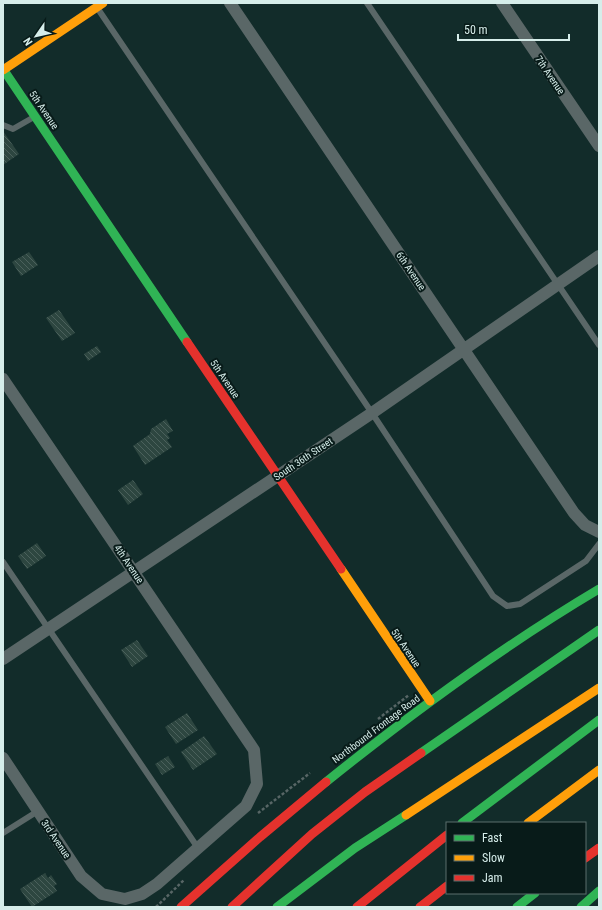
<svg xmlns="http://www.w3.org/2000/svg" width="602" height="910" font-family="'Roboto Condensed',sans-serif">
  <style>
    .building { fill: url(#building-back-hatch) }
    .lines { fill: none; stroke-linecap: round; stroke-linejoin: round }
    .path { stroke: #586666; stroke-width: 2.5; stroke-dasharray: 3 2; stroke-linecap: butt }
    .lane { stroke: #5a6767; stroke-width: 6 }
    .street { stroke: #5a6767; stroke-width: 12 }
    .fast { stroke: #30b455; stroke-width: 9 }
    .slow { stroke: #ff9f0a; stroke-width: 9 }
    .jam { stroke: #e5322d; stroke-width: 9 }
    .labels { text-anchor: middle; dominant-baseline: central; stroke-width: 4; stroke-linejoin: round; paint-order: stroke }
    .street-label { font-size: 10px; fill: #d6edea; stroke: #081b19 }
  </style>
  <defs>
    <pattern id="building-back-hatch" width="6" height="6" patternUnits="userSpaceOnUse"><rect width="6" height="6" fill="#2d4640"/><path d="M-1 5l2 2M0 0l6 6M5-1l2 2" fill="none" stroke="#4b615c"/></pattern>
  </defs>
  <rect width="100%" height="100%" fill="#122c2a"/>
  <!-- building -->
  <path class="building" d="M 3,131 L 19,154 L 3,165 Z
    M 29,252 L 38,265 L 21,276 L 12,262 Z
    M 59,310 L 75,333 L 62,341 L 46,318 Z
    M 97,346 L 101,352 L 88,361 L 84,354 Z
    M 166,419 L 173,431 L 167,434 L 170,438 L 167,440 L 172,447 L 145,465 L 133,446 L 150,434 L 151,429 Z
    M 133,480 L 143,494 L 128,505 L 118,490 Z
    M 37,543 L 46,556 L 27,569 L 18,556 Z
    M 137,640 L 148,656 L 132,667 L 121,650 Z
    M 187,713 L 198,730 L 176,744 L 165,727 Z
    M 204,736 L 217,754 L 193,770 L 181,752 Z
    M 168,756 L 175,767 L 162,775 L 155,764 Z
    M 45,873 L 48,878 L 51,875 L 57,884 L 54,886 L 57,891 L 32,907 L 20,889 Z"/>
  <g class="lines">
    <!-- path -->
    <path class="path" d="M 378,719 L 409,695
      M 258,813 L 310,773
      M 156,907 L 184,880"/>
    <!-- lane -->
    <path class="lane" d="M 367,3 L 599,345
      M 98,9 L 372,413 L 493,596 L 507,606 L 520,604 L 586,561 L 599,544
      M 3,125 L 13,129 L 34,117
      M 3,562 L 198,848
      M 3,833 L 38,811"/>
    <!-- street -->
    <path class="street" d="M 230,3 L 574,513 L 585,525 L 599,532
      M 502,3 L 599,146
      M 3,379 L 254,750 L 257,784 L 246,806 L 157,884 L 142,894 L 125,899 L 102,894 L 81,876 L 3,758
      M 3,659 L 372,413 L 599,256"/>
    <!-- fast -->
    <path class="fast" d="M 3,69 L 187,342
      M 421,753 L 599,630
      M 326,782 C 413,712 503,646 599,589
      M 462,823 L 599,720
      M 277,907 L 355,848 L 406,815
      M 517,907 L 535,893
      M 581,907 L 599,891"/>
    <!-- slow -->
    <path class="slow" d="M 3,70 L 103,3
      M 341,569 L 430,701
      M 406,815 L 599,688
      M 528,823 L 599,770"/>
    <!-- jam -->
    <path class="jam" d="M 187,342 L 341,569
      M 585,858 L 599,848
      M 181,907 L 260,837 L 326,782
      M 232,907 L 312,834 L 365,792 L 421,753
      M 357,907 L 447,835
      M 420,907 L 447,886"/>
  </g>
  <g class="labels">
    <!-- street labels -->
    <g class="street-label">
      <text transform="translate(550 75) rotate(56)">7th Avenue</text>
      <text transform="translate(44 110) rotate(56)">5th Avenue</text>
      <text transform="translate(411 271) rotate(56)">6th Avenue</text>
      <text transform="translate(225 379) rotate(56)">5th Avenue</text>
      <text transform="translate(303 459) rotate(-34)">South 36th Street</text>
      <text transform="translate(129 564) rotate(56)">4th Avenue</text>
      <text transform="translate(406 648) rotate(56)">5th Avenue</text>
      <text transform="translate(376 729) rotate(-37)">Northbound Frontage Road</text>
      <text transform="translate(56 839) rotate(56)">3rd Avenue</text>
    </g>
  </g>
  <!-- border -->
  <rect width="602" height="910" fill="none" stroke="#d6edea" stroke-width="8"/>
  <!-- legend -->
  <rect x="446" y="822" width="140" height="72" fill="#081b19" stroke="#5a6f6d"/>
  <rect x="454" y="835" width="20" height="6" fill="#30b455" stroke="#5a6f6d"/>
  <text x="482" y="842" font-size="12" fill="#d6edea">Fast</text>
  <rect x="454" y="855" width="20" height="6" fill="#ff9f0a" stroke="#5a6f6d"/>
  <text x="482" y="862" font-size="12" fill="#d6edea">Slow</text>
  <rect x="454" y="875" width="20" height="6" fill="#e5322d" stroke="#5a6f6d"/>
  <text x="482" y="882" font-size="12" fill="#d6edea">Jam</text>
  <!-- north arrow -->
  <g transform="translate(36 36) rotate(236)" stroke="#081b19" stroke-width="3" paint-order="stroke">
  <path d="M0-3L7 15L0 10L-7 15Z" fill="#d6edea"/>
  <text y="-6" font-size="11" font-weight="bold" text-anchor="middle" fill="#d6edea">N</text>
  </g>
  <!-- scale -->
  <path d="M458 34v6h111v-6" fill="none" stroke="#d6edea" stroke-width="2"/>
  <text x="464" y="34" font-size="12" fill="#d6edea" stroke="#081b19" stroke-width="3" paint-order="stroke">50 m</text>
</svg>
